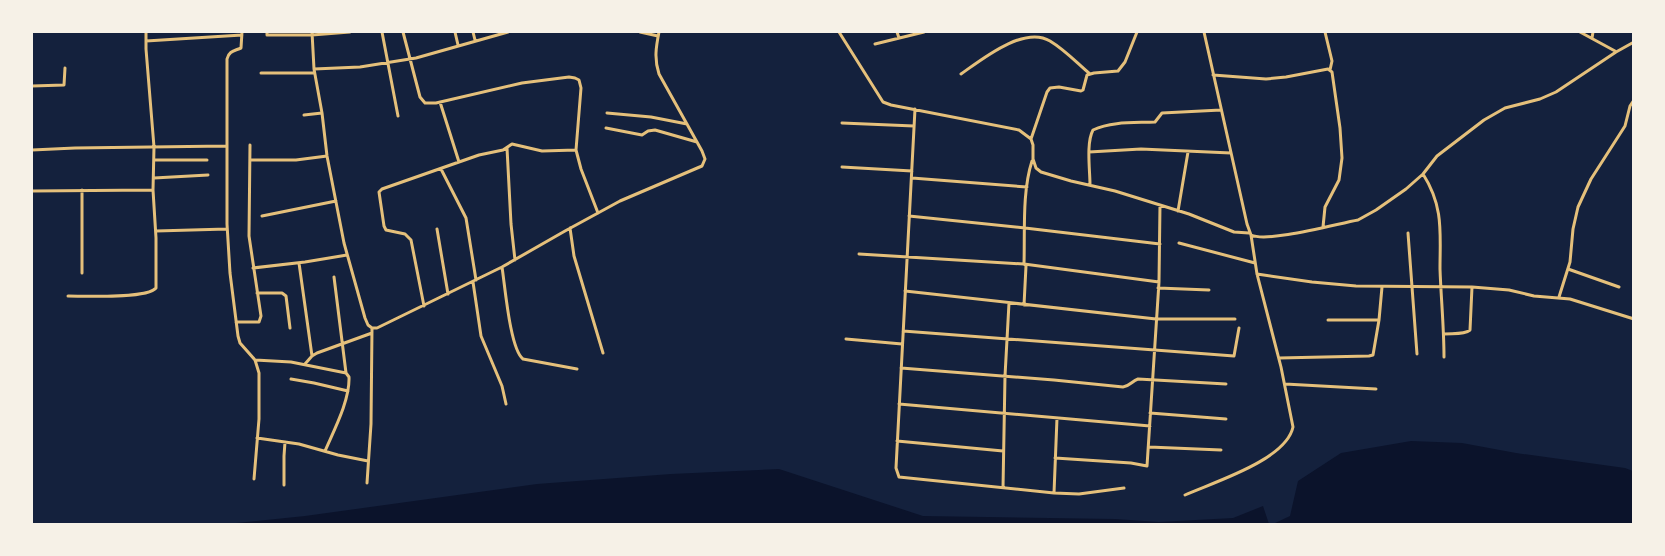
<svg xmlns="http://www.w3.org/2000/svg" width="1665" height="556" font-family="Spectral,serif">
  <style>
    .water { fill: #0b132b }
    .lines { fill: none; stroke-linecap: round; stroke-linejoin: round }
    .minor { stroke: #e5c07b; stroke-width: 3 }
  </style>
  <rect width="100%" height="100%" fill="#14213d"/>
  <!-- water -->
  <path class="water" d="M 1411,441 L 1462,443 L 1516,453 L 1625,468 L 1633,471 L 1633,524 L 1273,524 L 1290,516 L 1298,481 L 1341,453 Z
    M 779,469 L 923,516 L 1115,519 L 1159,522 L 1233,518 L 1263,506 L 1269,524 L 227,524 L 305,516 L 537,484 L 671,474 Z"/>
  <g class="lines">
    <!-- minor -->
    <path class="minor" d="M 242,32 L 241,48 C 234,51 229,51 227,59 L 227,224 L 230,273 L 238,336 L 240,343 L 255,360 L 259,373 L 259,419 L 254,479
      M 267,32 L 267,35 L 312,35 L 350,32
      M 312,32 L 314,69 L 322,113 L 327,156 L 344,243 L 365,318 L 368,325 L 372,328 L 377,328 L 502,267 L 565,231 L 620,201 L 702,166 L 705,159 L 702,151 L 659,74 C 654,59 656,47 659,32
      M 382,32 L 398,116
      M 403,32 L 420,97 L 425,103 L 436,103 L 522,83 L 569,77 L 575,78 L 579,80 L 581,88 L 576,150 L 581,169 L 598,213
      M 455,32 L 458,45
      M 473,32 L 475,40
      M 640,32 L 658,36
      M 839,32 L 883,102 L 891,105 L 1019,130 L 1031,139 L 1033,145 L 1033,159 L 1036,168 L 1041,172 L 1071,181 L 1115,191 L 1189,214 L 1234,232 L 1249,233
      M 897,32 L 899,38
      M 1325,32 L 1332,61 L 1330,70
      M 1580,32 L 1615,51
      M 1592,38 L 1593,32
      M 146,41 L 242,35
      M 875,44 L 924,32
      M 314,69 L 360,67 L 416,58 L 508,32
      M 261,73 L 314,73
      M 961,74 C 981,60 1024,25 1050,41 C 1065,50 1077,63 1090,74
      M 1213,75 L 1266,79 L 1286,77 L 1328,69 L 1332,72 L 1340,128 L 1342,158 L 1339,180 L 1325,207 L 1323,227
      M 32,86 L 64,85 L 65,68
      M 440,102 L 459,162
      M 915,109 L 896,468 L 899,477 L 1054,493 L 1079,494 L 1124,488
      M 607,113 L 651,117 L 687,124
      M 304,115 L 322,113
      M 842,123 L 914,126
      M 606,128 L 642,135 L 648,131 L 655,130 L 697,142
      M 1031,139 L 1047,92 L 1050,88 L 1059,87 L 1081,91 L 1083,90 L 1087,75 L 1094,73 L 1118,71 L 1125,62 L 1137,32
      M 507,148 L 511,224 L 515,260
      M 32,150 L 75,148 L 226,146
      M 1089,152 L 1141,149 L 1231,153
      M 154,160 L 207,160
      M 250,160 L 296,160 L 327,156
      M 842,167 L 912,171
      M 441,169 L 466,218 L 476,280
      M 1423,174 C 1444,207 1440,233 1440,269 C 1441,298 1444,328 1444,357
      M 154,178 L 208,175
      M 912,178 L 1027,187
      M 1090,185 C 1090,170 1086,143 1093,130 C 1112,121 1135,123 1155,122 L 1162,113 L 1221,110
      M 82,190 L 82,273
      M 32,191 L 153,190
      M 1178,211 L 1188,152
      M 262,216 L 336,201
      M 909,216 L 1025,228 L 1160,244
      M 570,228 L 574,256 L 603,353
      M 437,229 L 448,294
      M 156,231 L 227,229
      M 1408,233 L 1417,354
      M 1251,235 C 1268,243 1336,224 1358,220 L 1376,210 L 1406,189 L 1423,174 L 1437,156 L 1484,120 L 1505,108 L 1540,99 L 1556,92 L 1616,52 L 1634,42
      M 1179,243 L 1255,263
      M 859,254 L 1024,264 L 1159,282
      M 299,263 L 312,356
      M 502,267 C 505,286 510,349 523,359 L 577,369
      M 253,268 L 305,262 L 347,255
      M 1568,269 L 1619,287
      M 1257,274 L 1312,282 L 1356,286 L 1472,287 L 1509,290 L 1534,296 L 1570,299 L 1634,319
      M 334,277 L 346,373
      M 473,282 L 481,336 L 502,386 L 506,404
      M 1158,288 L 1209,290
      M 905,291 L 1156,319 L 1235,319
      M 257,293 L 282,293 L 286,296 L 290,328
      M 68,296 C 85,296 147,299 156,288 L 156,238 L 153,190 L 154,147 L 146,49 L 146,32
      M 1559,297 L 1570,262 L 1573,229 L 1578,207 L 1591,179 L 1625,126 L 1630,106 L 1634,100
      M 1024,305 L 1026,266 L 1024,264 C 1025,231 1022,192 1032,161
      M 424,306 L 411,240 L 405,234 L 386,230 L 384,226 L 379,192 L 382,189 L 479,155 L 503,150 L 512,144 L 542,151 L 576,150
      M 1328,320 L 1379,320
      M 236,322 L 259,322 L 261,316 L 249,236 L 250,145
      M 903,331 L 1234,356 L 1239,328
      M 1444,334 C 1452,333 1464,335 1470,330 L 1472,287
      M 846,339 L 902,344
      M 1279,358 L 1369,356 L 1373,355 L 1379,320 L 1382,287
      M 255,360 L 291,362 L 346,373 L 349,377 C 350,400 334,430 325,451
      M 305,364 L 312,356 L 317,353 L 372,333
      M 901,368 L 1054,380 L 1123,387 C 1130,386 1132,381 1138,379 L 1226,384
      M 291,379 L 314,383 L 348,391
      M 1285,384 L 1376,389
      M 899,404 L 1150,426
      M 1150,413 L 1226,419
      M 257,438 L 299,444 L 338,455 L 368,461
      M 897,441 L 1003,451
      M 1149,447 L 1221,450
      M 1055,458 L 1131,463 L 1147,466 L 1159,282 L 1160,205
      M 367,483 L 371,424 L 372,328
      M 284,485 L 284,456 L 285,442
      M 1003,488 L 1005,376 L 1009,303
      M 1054,493 L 1057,418
      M 1185,495 C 1214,482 1286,460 1293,427 L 1281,367 L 1257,274 L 1251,235 L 1247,224 L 1204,32"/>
  </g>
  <!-- border -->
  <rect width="1665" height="556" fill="none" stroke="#f6f1e7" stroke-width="66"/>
</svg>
